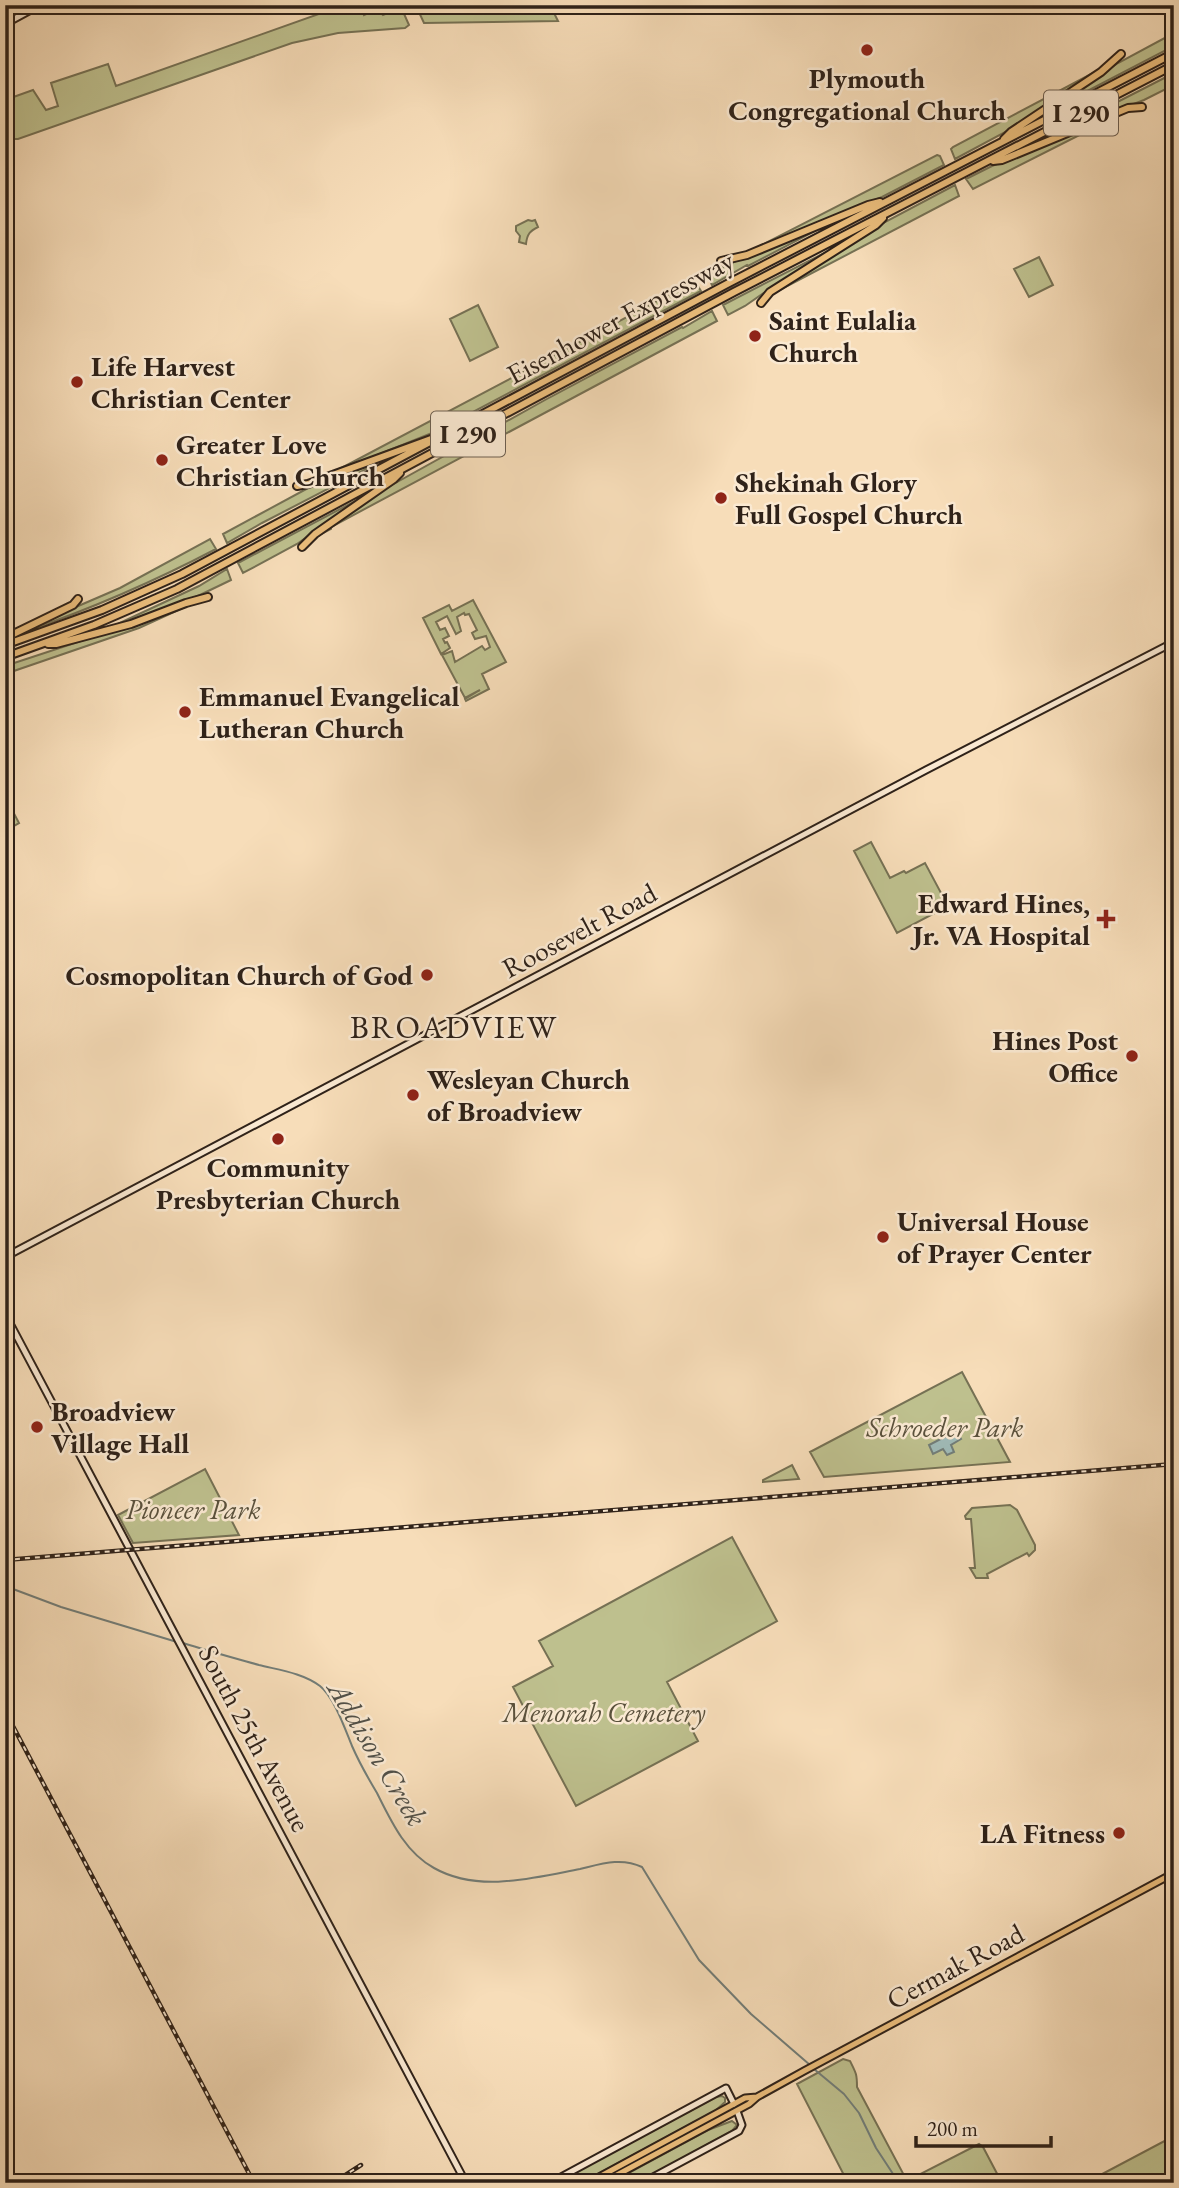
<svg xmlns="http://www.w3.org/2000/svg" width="1179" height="2188" font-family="'EB Garamond',serif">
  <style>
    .green { fill: #bec08e; stroke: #767154; stroke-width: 2 }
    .water { fill: #9fbab7; stroke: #727d78; stroke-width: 2 }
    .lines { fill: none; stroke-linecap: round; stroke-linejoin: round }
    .stream { stroke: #727d78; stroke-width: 2 }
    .secondary-casing { stroke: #2f2219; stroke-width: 9 }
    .primary-casing { stroke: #2f2219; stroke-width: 9 }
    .highway-casing { stroke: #2f2219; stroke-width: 10 }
    .secondary { stroke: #fae9d2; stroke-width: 5 }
    .primary { stroke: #ecbe7c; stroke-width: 5 }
    .highway { stroke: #ecbe7c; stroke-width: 6 }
    .rail-casing { stroke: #2f2219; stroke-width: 4.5 }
    .rail { stroke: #fae9d2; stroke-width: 2; stroke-dasharray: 5; stroke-linecap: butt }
    .poi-dot { fill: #8f2418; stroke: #fae9d2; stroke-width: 2.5 }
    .labels { text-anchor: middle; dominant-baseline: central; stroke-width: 5; stroke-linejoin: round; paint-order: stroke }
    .shield { fill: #fae9d2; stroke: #6c5e50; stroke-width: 2 }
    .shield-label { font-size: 26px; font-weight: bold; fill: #2f2219 }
    .poi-label { font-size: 28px; font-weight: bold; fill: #2f2219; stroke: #fae9d2; text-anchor: start }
    .street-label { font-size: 28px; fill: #2f2219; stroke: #fae9d2 }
    .park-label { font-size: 28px; font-style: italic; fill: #5a513c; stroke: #fae9d2 }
    .water-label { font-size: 30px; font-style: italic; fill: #515048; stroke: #fae9d2 }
    .quarter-label { font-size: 32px; letter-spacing: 2px; fill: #2f2219; stroke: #fae9d2 }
  </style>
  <rect width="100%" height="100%" fill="#f7ddb9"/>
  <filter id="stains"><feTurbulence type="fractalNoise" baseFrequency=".00286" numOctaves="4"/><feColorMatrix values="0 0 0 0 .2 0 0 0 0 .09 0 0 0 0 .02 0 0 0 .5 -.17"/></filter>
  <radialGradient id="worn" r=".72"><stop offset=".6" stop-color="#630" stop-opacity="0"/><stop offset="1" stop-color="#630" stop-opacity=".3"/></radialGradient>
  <!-- green -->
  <path class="green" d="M 344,5 L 361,5 L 364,15 L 377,9 L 383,15 L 401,7 L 409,25 L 405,28 L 338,33 L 292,43 L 18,139 L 13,139 L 5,124 L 5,100 L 33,90 L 46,110 L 58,106 L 51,83 L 108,64 L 116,86 Z
    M 420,5 L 550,5 L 558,21 L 424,23 L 416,6 Z
    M 1174,33 L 1174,46 L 1047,112 L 1118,63 Z
    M 1095,72 L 1011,129 L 955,159 L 951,149 L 953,147 Z
    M 1174,73 L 1174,85 L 1144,100 L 1051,136 Z
    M 1123,113 L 973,189 L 966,179 L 992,166 Z
    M 937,155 L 940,156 L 944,165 L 882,197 L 750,251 Z
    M 955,185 L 959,196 L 772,294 L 885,222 Z
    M 528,220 L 532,221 L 535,220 L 538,227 C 530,231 527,234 526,244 L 519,242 L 520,236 L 516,231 L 516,226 Z
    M 819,227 L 819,229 L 748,266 L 747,265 L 712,285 L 707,275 L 729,264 Z
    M 836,247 L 768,290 L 745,306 L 728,315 L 723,305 Z
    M 1039,257 L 1053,285 L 1029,297 L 1014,269 Z
    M 695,281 L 701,291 L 437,431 L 330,474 Z
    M 478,305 L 498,347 L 470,361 L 450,319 Z
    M 712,311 L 717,321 L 715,322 L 331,527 L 331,529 L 317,536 L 372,496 L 545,400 L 682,327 L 683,328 Z
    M 374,461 L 376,464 L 262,523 L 227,543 L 223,534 L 310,487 Z
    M 361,498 L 297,544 L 243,573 L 238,563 Z
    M 210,539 L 216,549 C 155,581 93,608 27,631 L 62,613 L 120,588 Z
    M 227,569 L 231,580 C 192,600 150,617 107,629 L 199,586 Z
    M 473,600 L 506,662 L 482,674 L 489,689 L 466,701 L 465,699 L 480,690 L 465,698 L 442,655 L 452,651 L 455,662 L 482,646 L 485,650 L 490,647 L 486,636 L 475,639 L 472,633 L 477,630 L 469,614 L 465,615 L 464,613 L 457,617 L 461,631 L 456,634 L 447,616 L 436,622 L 440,630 L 445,628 L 449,636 L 443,639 L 445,643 L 447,642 L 450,648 L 441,654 L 423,618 L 449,605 L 452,611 Z
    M 187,606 L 139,628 L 5,674 L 5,666 Z
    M 8,802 L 19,823 L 5,831 L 5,803 Z
    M 871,842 L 890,878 L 904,871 L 906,873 L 925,863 L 948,906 L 897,933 L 854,851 Z
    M 962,1372 L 1010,1462 L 824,1477 L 810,1452 Z
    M 792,1465 L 799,1479 L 763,1482 L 763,1480 Z
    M 205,1469 L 239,1535 L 133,1543 L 118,1515 Z
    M 1010,1505 L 1017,1510 L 1035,1545 L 1035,1550 L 1029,1556 L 1027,1553 L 987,1574 L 988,1578 L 976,1578 L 970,1568 L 975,1568 L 971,1519 L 966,1519 L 965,1516 L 972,1508 Z
    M 732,1537 L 777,1621 L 667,1682 L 698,1741 L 576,1806 L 513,1687 L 553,1666 L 539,1641 Z
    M 843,2059 L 850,2061 C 856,2073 857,2074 857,2087 L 907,2181 L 979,2144 L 983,2147 L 1002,2183 L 848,2183 L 797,2084 Z
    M 722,2096 L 725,2098 L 725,2102 L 715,2111 L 581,2183 L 555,2183 L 716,2097 Z
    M 732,2121 L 737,2125 L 732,2131 L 637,2183 L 610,2183 L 708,2130 Z
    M 1174,2136 L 1174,2183 L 1090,2183 L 1089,2181 Z"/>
  <!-- water -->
  <path class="water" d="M 956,1431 L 961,1439 L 951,1445 L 954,1452 L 947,1455 L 943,1449 L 933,1454 L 929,1445 Z"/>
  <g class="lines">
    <!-- stream -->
    <path class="stream" d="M 5,1586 L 61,1607 L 177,1642
      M 183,1643 C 208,1651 234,1658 259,1665 C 279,1670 303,1673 320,1686 C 334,1697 345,1729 352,1746 C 359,1762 368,1778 377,1793 C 391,1821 405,1852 434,1868 C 478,1893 533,1878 580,1869 C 601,1864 621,1857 642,1867 L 699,1960 L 751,2014 L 810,2065
      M 814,2069 L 844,2094 L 859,2113 L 876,2148 L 899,2183"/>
    <!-- secondary casing -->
    <g class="secondary-casing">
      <path id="secondary" d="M 5,24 L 40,5
        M 5,1257 L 926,770 L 1174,642
        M 5,1314 L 466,2183
        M 550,2183 L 726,2088 L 734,2104
        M 642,2183 L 739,2131 L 742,2125 L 737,2111"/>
    </g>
    <!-- primary casing -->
    <g class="primary-casing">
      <path id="primary" d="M 588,2183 L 745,2098 L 757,2097
        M 602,2183 L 749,2104 L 757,2097 L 804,2071 L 1174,1873"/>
    </g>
    <!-- highway casing -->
    <g class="highway-casing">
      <path id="highway" d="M 1004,139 L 1011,132 L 1101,72 L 1121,54
        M 993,161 L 1002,160 L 1128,108 L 1142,107
        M 721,261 L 747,255 L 868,205 L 880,202
        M 761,303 L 770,292 L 876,225 L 883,218
        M 297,486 L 308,484 L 431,439
        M 302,547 L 315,534 L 394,479 L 400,473
        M 5,638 L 73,605 L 78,599
        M 48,644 L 56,644 L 131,624 L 186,603 L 208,597
        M 5,645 L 102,610 L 182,574 L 727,284 L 1174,53
        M 5,657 L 94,625 L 177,589 L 734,292 L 1174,65"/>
    </g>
    <!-- secondary -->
    <use href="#secondary" class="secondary"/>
    <!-- primary -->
    <use href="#primary" class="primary"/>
    <!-- highway -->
    <use href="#highway" class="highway"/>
    <!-- rail casing -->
    <g class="rail-casing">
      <path id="rail" d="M 5,1560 L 1174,1464
        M 5,1711 L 254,2183
        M 333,2183 L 361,2165"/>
    </g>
    <!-- rail -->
    <use href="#rail" class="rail"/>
  </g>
  <!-- markers -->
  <g class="poi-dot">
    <circle cx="867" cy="50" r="7"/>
    <circle cx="755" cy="336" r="7"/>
    <circle cx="77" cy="382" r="7"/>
    <circle cx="162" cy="460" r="7"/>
    <circle cx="721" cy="498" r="7"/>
    <circle cx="185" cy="712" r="7"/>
    <path d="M1102.5 908.5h7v7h7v7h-7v7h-7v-7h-7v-7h7z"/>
    <circle cx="427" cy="975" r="7"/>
    <circle cx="1132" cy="1056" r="7"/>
    <circle cx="413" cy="1095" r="7"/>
    <circle cx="278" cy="1139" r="7"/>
    <circle cx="883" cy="1237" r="7"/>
    <circle cx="37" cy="1427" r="7"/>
    <circle cx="1119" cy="1833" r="7"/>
  </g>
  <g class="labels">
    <!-- shield labels -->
    <g class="shield">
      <rect x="1044" y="90.5" width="74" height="45" rx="5"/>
      <rect x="431" y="411.5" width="74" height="45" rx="5"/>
    </g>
    <g class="shield-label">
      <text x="1081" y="113">I 290</text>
      <text x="468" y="434">I 290</text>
    </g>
    <!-- poi labels -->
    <g class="poi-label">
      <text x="867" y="78" text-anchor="middle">Plymouth<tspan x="867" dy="32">Congregational Church</tspan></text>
      <text x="769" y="320">Saint Eulalia<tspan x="769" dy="32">Church</tspan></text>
      <text x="91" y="366">Life Harvest<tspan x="91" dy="32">Christian Center</tspan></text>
      <text x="176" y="444">Greater Love<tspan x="176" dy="32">Christian Church</tspan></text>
      <text x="735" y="482">Shekinah Glory<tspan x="735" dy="32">Full Gospel Church</tspan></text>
      <text x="199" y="696">Emmanuel Evangelical<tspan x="199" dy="32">Lutheran Church</tspan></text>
      <text x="1090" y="903" text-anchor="end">Edward Hines,<tspan x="1090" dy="32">Jr. VA Hospital</tspan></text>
      <text x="413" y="975" text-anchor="end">Cosmopolitan Church of God</text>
      <text x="1118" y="1040" text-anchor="end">Hines Post<tspan x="1118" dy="32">Office</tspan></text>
      <text x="427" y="1079">Wesleyan Church<tspan x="427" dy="32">of Broadview</tspan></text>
      <text x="278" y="1167" text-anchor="middle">Community<tspan x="278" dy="32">Presbyterian Church</tspan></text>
      <text x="897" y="1221">Universal House<tspan x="897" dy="32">of Prayer Center</tspan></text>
      <text x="51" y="1411">Broadview<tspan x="51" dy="32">Village Hall</tspan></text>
      <text x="1105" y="1833" text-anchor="end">LA Fitness</text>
    </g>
    <!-- street labels -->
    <g class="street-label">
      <text transform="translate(620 317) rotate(-28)">Eisenhower Expressway</text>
      <text transform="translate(579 930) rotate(-28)">Roosevelt Road</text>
      <text transform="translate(255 1738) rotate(62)">South 25th Avenue</text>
      <text transform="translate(955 1966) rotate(-28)">Cermak Road</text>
    </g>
    <!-- park labels -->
    <g class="park-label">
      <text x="945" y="1427">Schroeder Park</text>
      <text x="193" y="1509">Pioneer Park</text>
      <text x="604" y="1712">Menorah Cemetery</text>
    </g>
    <!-- water labels -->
    <g class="water-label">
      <text transform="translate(378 1753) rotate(59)">Addison Creek</text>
    </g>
    <!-- quarter labels -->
    <g class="quarter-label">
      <text x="454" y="1027">BROADVIEW</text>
    </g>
  </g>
  <!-- margin -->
  <rect width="1179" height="2188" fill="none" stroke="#f7ddb9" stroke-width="28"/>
  <rect x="7" y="7" width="1165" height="2174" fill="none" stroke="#2f2219" stroke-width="3.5"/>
  <rect x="14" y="14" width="1151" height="2160" fill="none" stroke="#2f2219" stroke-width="2"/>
  <!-- scale -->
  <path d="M916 2136v10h135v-10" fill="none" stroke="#2f2219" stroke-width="3.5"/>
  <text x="927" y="2136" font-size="21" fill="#2f2219" stroke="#fae9d2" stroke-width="5" paint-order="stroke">200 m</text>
  <rect width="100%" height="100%" filter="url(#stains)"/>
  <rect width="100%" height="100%" fill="url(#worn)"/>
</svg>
